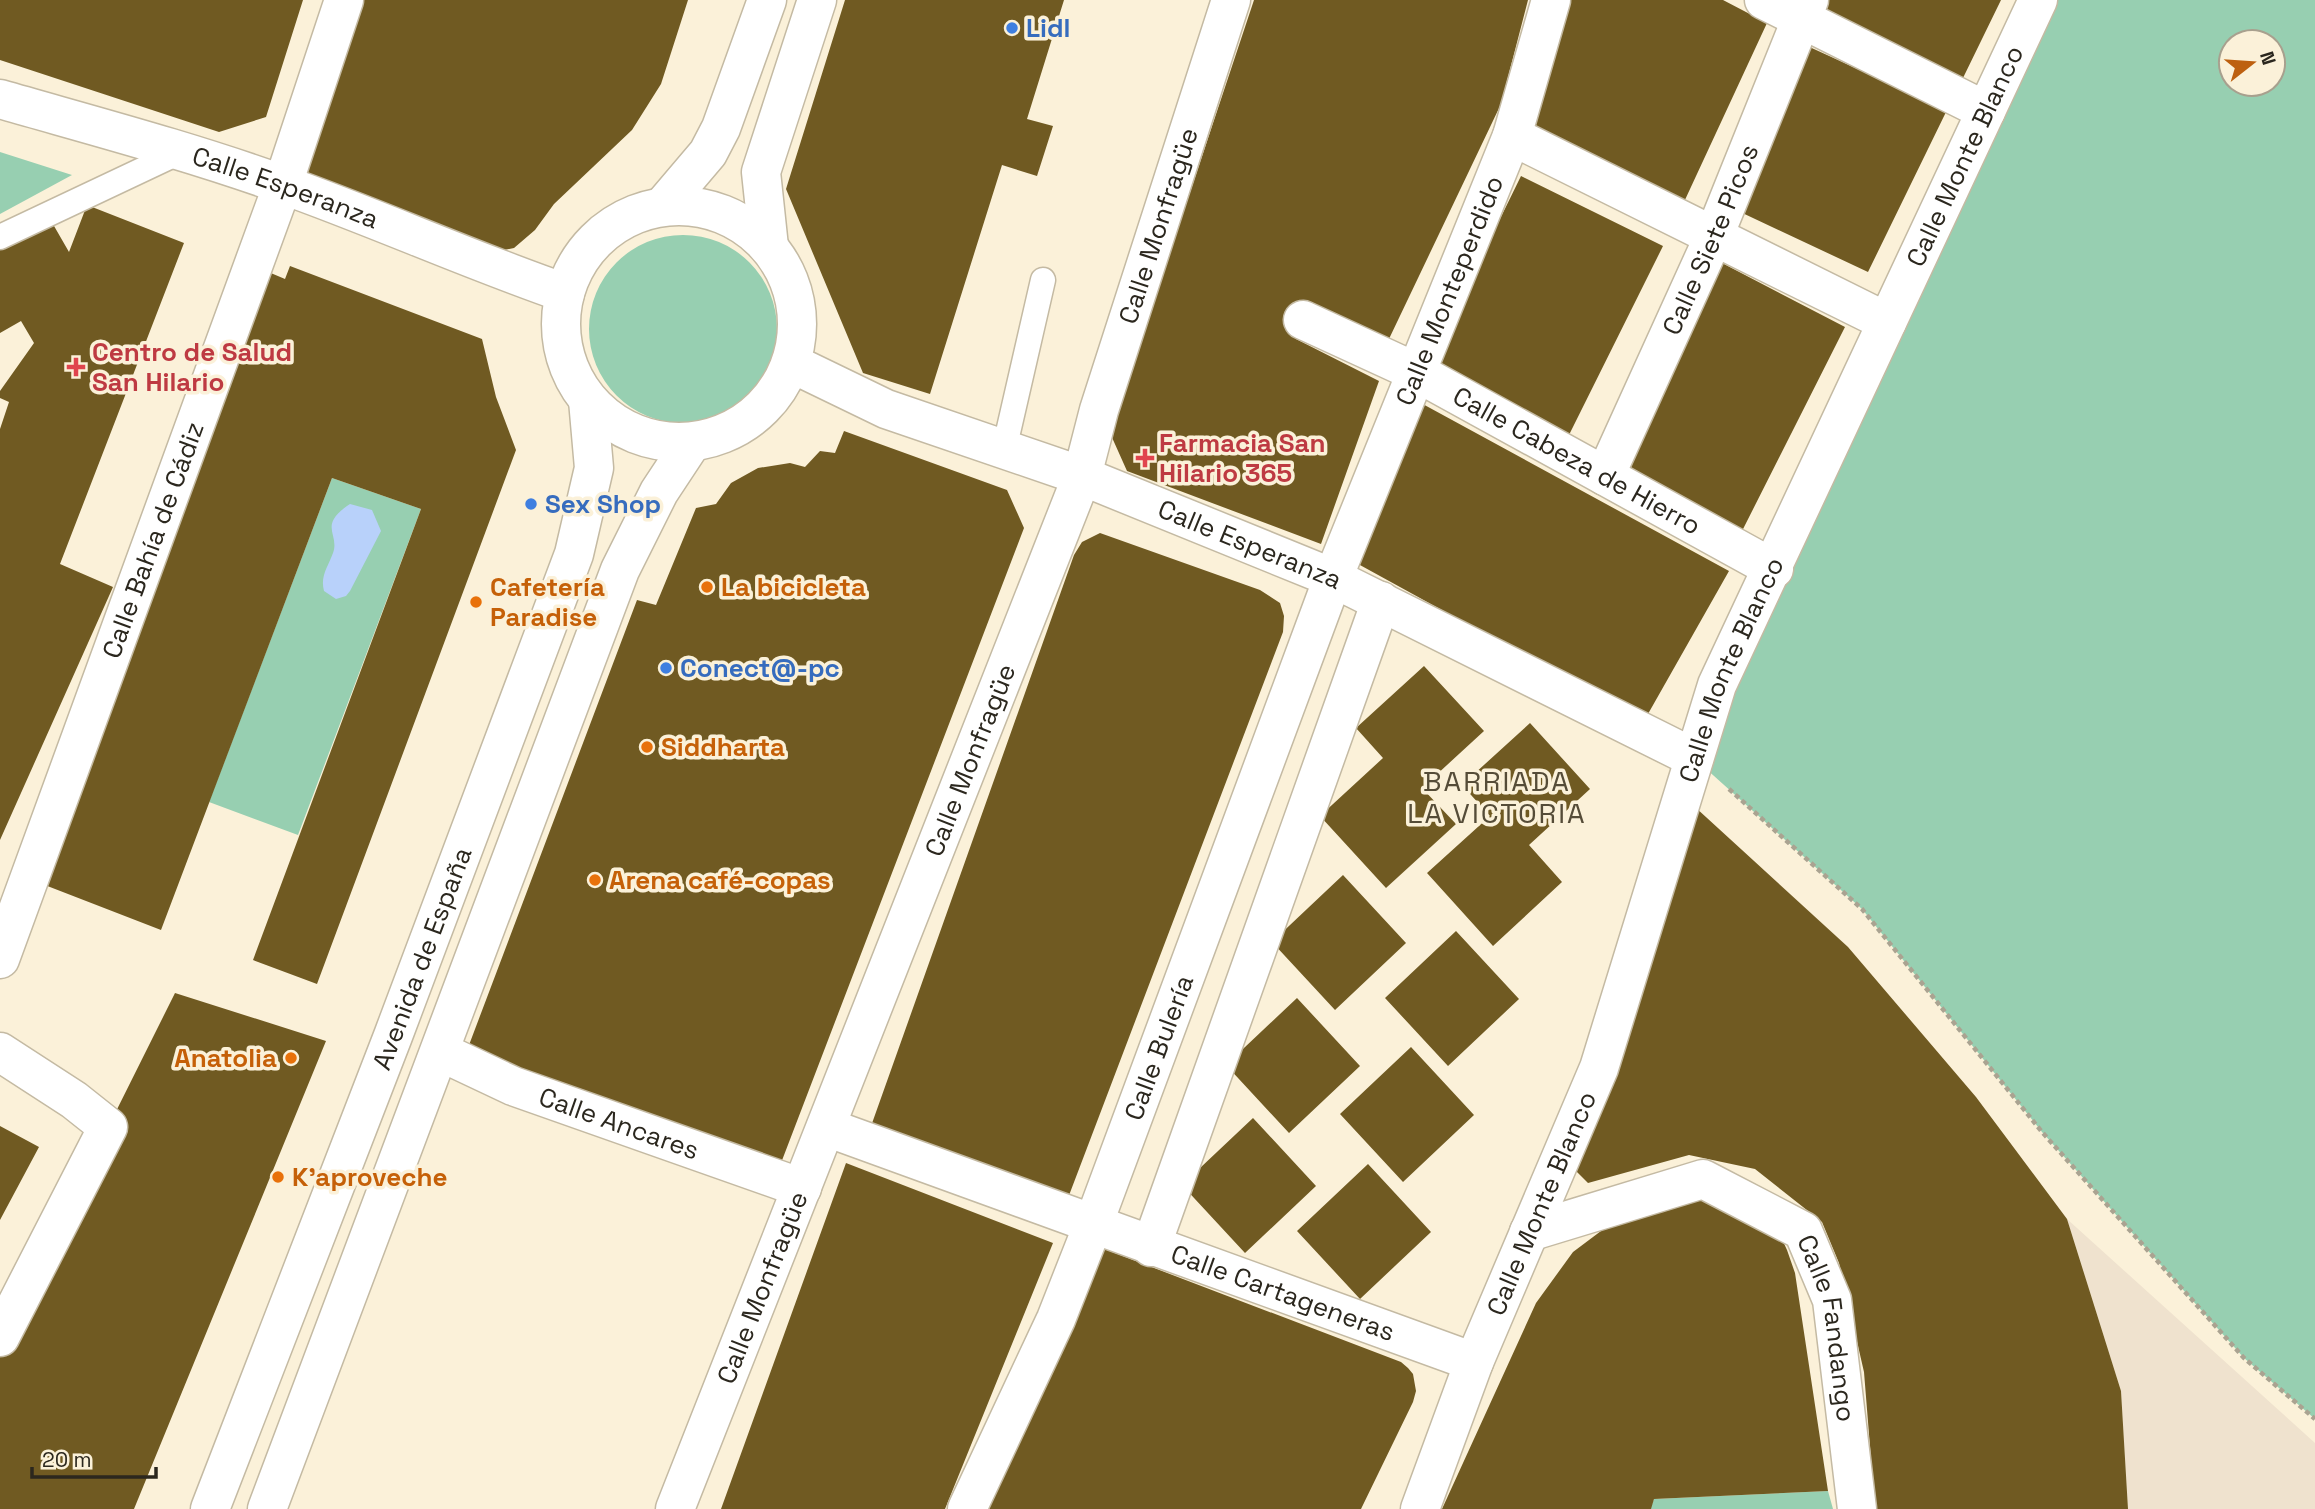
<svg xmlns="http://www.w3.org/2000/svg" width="2315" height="1509" font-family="'Space Grotesk',sans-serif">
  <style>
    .education { fill: #efe2ce }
    .green { fill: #97cfb1; fill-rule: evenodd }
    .water { fill: #b8d1fa }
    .building { fill: #705a22 }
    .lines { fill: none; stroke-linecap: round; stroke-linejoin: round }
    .lane-casing { stroke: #c4baa3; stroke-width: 27 }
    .street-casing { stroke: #c4baa3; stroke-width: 41 }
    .secondary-casing { stroke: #c4baa3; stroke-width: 41 }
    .primary-casing { stroke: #c4baa3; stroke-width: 41 }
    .path { stroke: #aaa391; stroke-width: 4.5; stroke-dasharray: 5 3.5; stroke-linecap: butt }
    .lane { stroke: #fff; stroke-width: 24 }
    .street { stroke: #fff; stroke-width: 38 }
    .secondary { stroke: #fff; stroke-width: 38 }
    .primary { stroke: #fff; stroke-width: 38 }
    .shop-dot { fill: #3f7fe0; stroke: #fbf1d9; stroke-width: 2.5 }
    .health-dot { fill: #e0444e; stroke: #fbf1d9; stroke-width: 2.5 }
    .food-dot { fill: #e8710a; stroke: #fbf1d9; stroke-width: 2.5 }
    .labels { text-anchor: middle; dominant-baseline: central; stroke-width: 7; stroke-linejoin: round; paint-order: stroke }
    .shop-label { font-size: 26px; font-weight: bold; fill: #366cbe; stroke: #fbf1d9; text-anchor: start }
    .street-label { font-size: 26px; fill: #2b271e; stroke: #fbf1d9 }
    .health-label { font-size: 26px; font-weight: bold; fill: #be3a42; stroke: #fbf1d9; text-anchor: start }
    .food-label { font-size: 26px; font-weight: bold; fill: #c56008; stroke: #fbf1d9; text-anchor: start }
    .neighbourhood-label { font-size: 28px; letter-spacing: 2px; fill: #554c38; stroke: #fbf1d9 }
  </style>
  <rect width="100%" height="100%" fill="#fbf1d9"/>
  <!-- education -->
  <path class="education" d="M 2067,1219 L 2315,1443 L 2315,1509 L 2128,1509 L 2121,1391 Z"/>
  <!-- green -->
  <path class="green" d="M 2038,0 L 2315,0 L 2315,1419 L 2244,1358 L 2042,1132 L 1862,909 L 1694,758 ZM 2231,42 L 2273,42 L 2273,84 L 2231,84 Z
    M 0,152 L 72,175 L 0,214 Z
    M589 329a94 94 0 1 1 188 0a94 94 0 1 1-188 0Z
    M 332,478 L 421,509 L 298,835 L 209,802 Z
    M 1828,1491 L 1833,1509 L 1650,1509 L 1654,1499 Z"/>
  <!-- water -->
  <path class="water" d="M 350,504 L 372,510 L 381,531 L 350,591 L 346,596 L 336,599 L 324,591 C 320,576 328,567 333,553 C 340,533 317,526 350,504 Z"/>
  <!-- building -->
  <path class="building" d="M 0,0 L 303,0 L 266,117 L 219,132 L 0,60 Z
    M 345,0 L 688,0 L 661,84 L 632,130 L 554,204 L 535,230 L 514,248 L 466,258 L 283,184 Z
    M 845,0 L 1064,0 L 1027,119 L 1053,126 L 1037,176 L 1002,165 L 930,394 L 863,373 L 786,189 Z
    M 1254,0 L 1528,0 L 1501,104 L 1388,341 L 1303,320 L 1296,339 L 1379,381 L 1321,544 L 1127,471 L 1110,433 Z
    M 1567,0 L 1723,0 L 1767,23 L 1684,202 L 1530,129 Z
    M 1819,0 L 2001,0 L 1962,80 L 1814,11 Z
    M 1803,44 L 1947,110 L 1868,272 L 1736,210 Z
    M 1521,176 L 1663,246 L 1564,445 L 1423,376 Z
    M 87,205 L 184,243 L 60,564 L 113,587 L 0,840 L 0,429 L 9,402 L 0,398 L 0,391 L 34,343 L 21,321 L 0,333 L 0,248 L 50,219 L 69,252 Z
    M 1722,263 L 1845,327 L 1738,539 L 1614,476 Z
    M 290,266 L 482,339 L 496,397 L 516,450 L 317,984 L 253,960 L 421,509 L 332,478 L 161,930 L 37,882 L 266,271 L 285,279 Z
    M 1419,402 L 1729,571 L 1644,721 L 1349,559 Z
    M 844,431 L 1007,490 L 1024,528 L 781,1163 L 466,1053 L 637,600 L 656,605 L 696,508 L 716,504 L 731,483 L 758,468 L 790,463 L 805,467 L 820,451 L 835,453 Z
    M 1100,533 L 1260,590 L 1280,603 L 1284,616 L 1283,632 L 1068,1198 L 870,1129 L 1074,555 L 1082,542 Z
    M 1424,666 L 1484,731 L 1422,788 L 1456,824 L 1386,888 L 1320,816 L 1383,758 L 1356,728 Z
    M 1530,723 L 1590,789 L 1529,845 L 1562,882 L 1493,946 L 1427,873 L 1490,816 L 1462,785 Z
    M 1695,807 L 1848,947 L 1976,1097 L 2067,1219 L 2121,1391 L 2128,1509 L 1875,1509 L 1864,1372 L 1839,1263 L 1822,1222 L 1755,1169 L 1689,1155 L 1588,1183 L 1566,1161 Z
    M 1343,875 L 1406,943 L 1335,1010 L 1272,942 Z
    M 1456,931 L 1519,999 L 1448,1066 L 1385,998 Z
    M 175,993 L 326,1041 L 134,1509 L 0,1509 L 0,1344 Z
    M 1297,998 L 1360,1066 L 1289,1133 L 1226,1065 Z
    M 1411,1047 L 1474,1115 L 1403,1182 L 1340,1114 Z
    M 1253,1118 L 1316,1186 L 1245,1253 L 1182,1185 Z
    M 0,1126 L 39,1147 L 0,1220 Z
    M 846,1163 L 1053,1243 L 945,1509 L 721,1509 Z
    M 1368,1164 L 1431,1232 L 1360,1299 L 1297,1231 Z
    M 1708,1196 L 1781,1237 L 1787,1250 L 1795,1273 L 1828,1491 L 1654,1499 L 1651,1509 L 1442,1509 L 1536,1303 L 1573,1252 L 1605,1228 Z
    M 1099,1247 L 1401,1362 L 1408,1368 L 1413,1374 L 1416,1391 L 1413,1402 L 1361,1509 L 984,1509 Z"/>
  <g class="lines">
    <!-- lane casing -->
    <g class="lane-casing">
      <path id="lane" d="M 0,237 L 182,151
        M 1004,450 L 1043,280"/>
    </g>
    <!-- street casing -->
    <g class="street-casing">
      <g id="street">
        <path d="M 1764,0 L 1986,111"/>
        <path d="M 1512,136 L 1887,322"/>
        <path id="s1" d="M 1303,320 L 1416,372 L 1774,569"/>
        <path id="s2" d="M 791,363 L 886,409 L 1082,476 L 1333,578 L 1694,758"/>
        <path id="s3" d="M 1605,476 L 1714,236 L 1809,0"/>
        <path id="s4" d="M 0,959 L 283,184 L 344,0"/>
        <path d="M 0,1052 L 74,1100 L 108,1127 L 0,1337"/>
        <path id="s5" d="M 441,1052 L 513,1086 L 802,1188"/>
        <path id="s6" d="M 826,1127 L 1474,1362"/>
        <path id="s7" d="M 1529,1232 L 1703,1179 L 1803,1231 L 1832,1300 L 1857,1509"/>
        <path d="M 1151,1247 L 1381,601"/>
        <path id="s8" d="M 675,1509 L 1082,476 L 1099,410 L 1231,0"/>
        <path id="s9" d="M 967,1509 L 1056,1319 L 1093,1225 L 1333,578 L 1512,136 L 1551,0"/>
        <path id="s10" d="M 1420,1509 L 1474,1362 L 1599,1068 L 1717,685 L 2038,0"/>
      </g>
    </g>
    <!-- secondary casing -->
    <g class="secondary-casing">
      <g id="secondary">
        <path id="s11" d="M 0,99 C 94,126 189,151 281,184 C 377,218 469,260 565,293"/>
      </g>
    </g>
    <!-- primary casing -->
    <g class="primary-casing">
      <g id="primary">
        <path d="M 663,206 L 708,153 L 721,128 L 767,0"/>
        <circle cx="679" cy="324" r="118"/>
        <path d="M 769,247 L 761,172 L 817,0"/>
        <path id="s12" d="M 210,1509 L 393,1036 L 574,554 L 594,468 L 588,400"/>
        <path d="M 267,1509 L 620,570 L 659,492 L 692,442"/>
      </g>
    </g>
    <!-- path -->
    <path class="path" d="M 1729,789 L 1862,909 L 2042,1132 L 2244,1358 L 2315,1419"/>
    <!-- lane -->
    <use href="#lane" class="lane"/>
    <!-- street -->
    <use href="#street" class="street"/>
    <!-- secondary -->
    <use href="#secondary" class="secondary"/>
    <!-- primary -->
    <use href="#primary" class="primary"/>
  </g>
  <!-- markers -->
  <g class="shop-dot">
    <circle cx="1012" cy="28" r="7"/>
    <circle cx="531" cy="504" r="7"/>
    <circle cx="666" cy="668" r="7"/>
  </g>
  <g class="health-dot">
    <path d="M72.5 356.5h7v7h7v7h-7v7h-7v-7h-7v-7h7z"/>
    <path d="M1141.5 447.5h7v7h7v7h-7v7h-7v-7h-7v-7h7z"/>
  </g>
  <g class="food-dot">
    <circle cx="707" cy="587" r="7"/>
    <circle cx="476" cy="602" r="7"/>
    <circle cx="647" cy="747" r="7"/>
    <circle cx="595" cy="880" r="7"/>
    <circle cx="291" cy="1058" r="7"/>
    <circle cx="278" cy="1177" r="7"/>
  </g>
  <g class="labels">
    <!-- shop labels -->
    <g class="shop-label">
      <text x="1026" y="28">Lidl</text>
      <text x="545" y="504">Sex Shop</text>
      <text x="680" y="668">Conect@-pc</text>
    </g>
    <!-- street labels -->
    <g class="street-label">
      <text stroke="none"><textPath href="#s10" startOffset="1461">Calle Monte Blanco</textPath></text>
      <text stroke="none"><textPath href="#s11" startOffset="299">Calle Esperanza</textPath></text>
      <text stroke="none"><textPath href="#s8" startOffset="1372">Calle Monfragüe</textPath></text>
      <text stroke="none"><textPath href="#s3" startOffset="259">Calle Siete Picos</textPath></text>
      <text stroke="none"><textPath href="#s9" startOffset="1311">Calle Monteperdido</textPath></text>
      <text stroke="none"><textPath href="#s1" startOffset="308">Calle Cabeza de Hierro</textPath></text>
      <text stroke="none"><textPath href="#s4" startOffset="446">Calle Bahía de Cádiz</textPath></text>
      <text stroke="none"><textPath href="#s2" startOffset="494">Calle Esperanza</textPath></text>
      <text stroke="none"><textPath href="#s10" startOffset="896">Calle Monte Blanco</textPath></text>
      <text stroke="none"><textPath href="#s8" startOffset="805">Calle Monfragüe</textPath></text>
      <text stroke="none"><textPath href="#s12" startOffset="590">Avenida de España</textPath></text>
      <text stroke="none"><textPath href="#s9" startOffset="500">Calle Bulería</textPath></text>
      <text stroke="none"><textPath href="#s5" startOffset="192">Calle Ancares</textPath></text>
      <text stroke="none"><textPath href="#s10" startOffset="329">Calle Monte Blanco</textPath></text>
      <text stroke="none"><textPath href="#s8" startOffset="238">Calle Monfragüe</textPath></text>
      <text stroke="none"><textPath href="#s6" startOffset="486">Calle Cartageneras</textPath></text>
      <text stroke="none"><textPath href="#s7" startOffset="396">Calle Fandango</textPath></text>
    </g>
    <!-- health labels -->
    <g class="health-label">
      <text x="92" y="352">Centro de Salud<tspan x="92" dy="30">San Hilario</tspan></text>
      <text x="1159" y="443">Farmacia San<tspan x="1159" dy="30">Hilario 365</tspan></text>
    </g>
    <!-- food labels -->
    <g class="food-label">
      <text x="490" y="587">Cafetería<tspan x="490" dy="30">Paradise</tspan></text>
      <text x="721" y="587">La bicicleta</text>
      <text x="661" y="747">Siddharta</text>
      <text x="609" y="880">Arena café-copas</text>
      <text x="277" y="1058" text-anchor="end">Anatolia</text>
      <text x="292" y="1177">K'aproveche</text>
    </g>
    <!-- neighbourhood labels -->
    <g class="neighbourhood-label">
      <text x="1497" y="781">BARRIADA<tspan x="1497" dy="32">LA VICTORIA</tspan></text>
    </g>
  </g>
  <!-- north arrow -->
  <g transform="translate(2252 63) rotate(73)"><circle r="33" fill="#fbf1d9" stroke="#a8a08e" stroke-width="2"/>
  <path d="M0-5L12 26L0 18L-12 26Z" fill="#bd6010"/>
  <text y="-10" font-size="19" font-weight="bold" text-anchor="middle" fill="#2b271e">N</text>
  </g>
  <!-- scale -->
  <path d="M32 1467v10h124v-10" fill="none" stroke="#2b271e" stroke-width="3.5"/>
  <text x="42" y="1467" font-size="21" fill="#2b271e" stroke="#fbf1d9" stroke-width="5" paint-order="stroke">20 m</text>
</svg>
